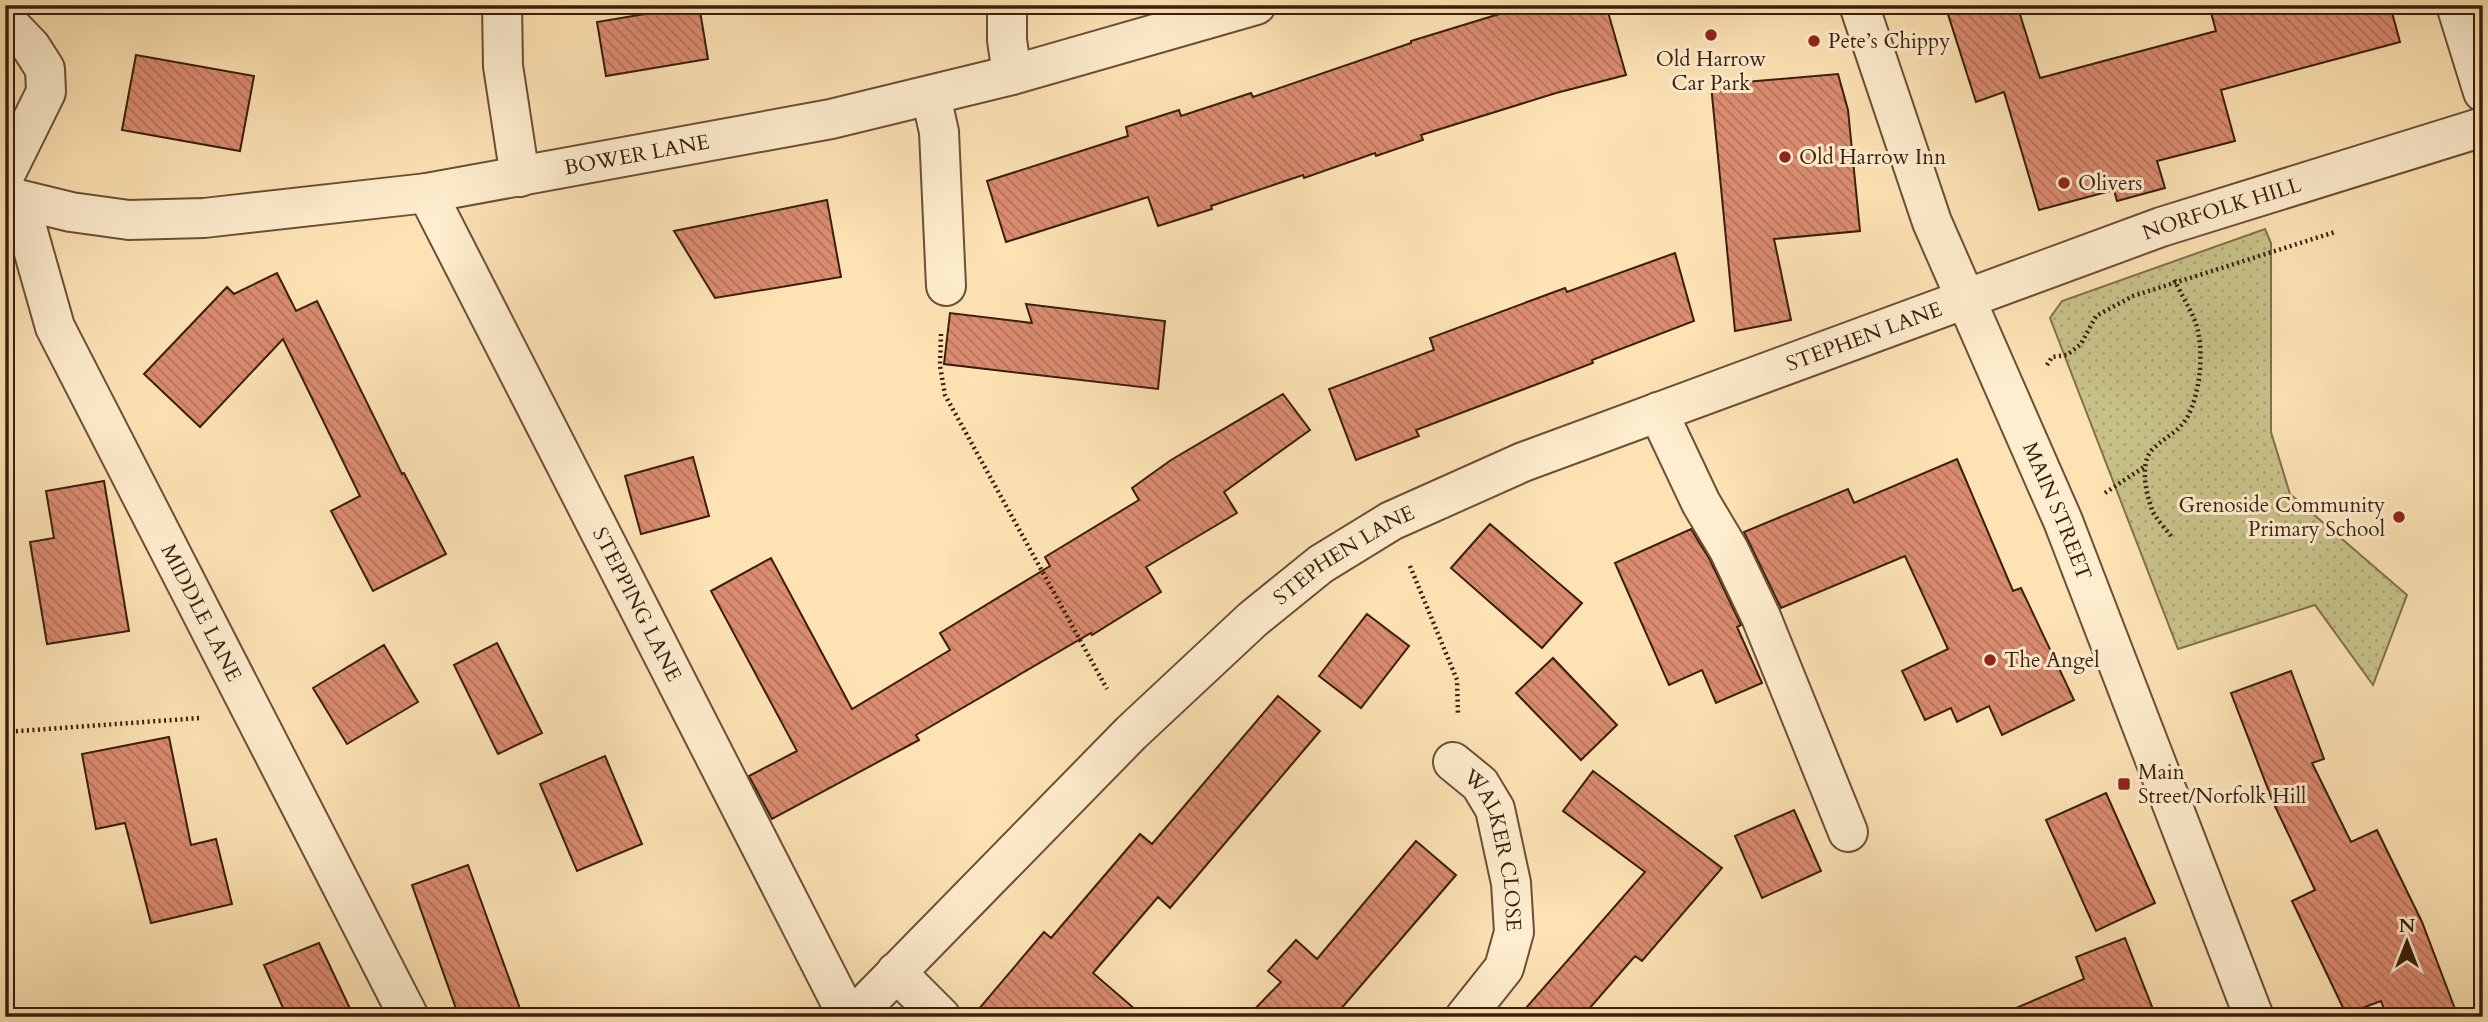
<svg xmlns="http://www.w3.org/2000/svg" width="2488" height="1022" font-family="Cardo,serif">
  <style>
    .garden { fill: url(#garden-dots); stroke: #80704a; stroke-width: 2 }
    .building { fill: url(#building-back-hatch); stroke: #3a1e0d; stroke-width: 2 }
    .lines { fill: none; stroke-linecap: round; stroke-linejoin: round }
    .minor-casing { stroke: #6b4f37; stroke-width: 42 }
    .path { stroke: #3a1e0d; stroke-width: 4.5; stroke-dasharray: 2 3.5; stroke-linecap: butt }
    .minor { stroke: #feedce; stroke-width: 38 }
    .poi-dot { fill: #8f2418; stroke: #feedce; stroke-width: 2.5 }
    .labels { text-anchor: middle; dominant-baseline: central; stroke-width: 6; stroke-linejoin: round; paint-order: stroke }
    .poi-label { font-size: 21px; fill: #3a1e0d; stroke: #feedce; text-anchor: start }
    .street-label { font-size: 21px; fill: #3a1e0d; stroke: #feedce }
  </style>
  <defs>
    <pattern id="garden-dots" width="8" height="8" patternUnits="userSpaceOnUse" patternTransform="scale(1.75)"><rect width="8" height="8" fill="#c7c188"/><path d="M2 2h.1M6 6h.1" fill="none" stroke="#aca574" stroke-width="1.8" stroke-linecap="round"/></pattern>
    <pattern id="building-back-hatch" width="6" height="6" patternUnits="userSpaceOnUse" patternTransform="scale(1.75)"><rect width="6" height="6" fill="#db8c70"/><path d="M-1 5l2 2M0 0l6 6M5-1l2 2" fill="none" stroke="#b3725a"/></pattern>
  </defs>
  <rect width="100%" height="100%" fill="#fde3b4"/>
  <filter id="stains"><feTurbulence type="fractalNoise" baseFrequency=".00286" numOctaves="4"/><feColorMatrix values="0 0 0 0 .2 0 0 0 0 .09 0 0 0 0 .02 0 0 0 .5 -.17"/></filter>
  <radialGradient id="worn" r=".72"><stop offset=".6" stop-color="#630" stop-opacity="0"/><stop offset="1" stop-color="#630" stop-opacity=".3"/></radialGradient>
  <!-- garden -->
  <path class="garden" d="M 2265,229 L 2271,243 L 2271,432 L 2290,494 L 2407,595 L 2373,685 L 2315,605 L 2178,649 L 2050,318 L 2062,301 Z"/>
  <!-- building -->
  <path class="building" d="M 699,5 L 708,59 L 606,76 L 597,22 Z
    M 1529,5 L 1606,5 L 1626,75 L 1556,93 L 1421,135 L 1423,140 L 1376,156 L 1375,153 L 1304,178 L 1303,175 L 1211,206 L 1212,209 L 1158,226 L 1148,197 L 1006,242 L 987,181 L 1128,136 L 1126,127 L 1179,110 L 1181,116 L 1251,93 L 1253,97 L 1411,43 L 1411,41 Z
    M 1945,5 L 2017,5 L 2040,78 L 2216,31 L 2209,5 L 2390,5 L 2400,42 L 2221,90 L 2235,141 L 2157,161 L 2165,188 L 2117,201 L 2114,190 L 2039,210 L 2004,92 L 1976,102 Z
    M 136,55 L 254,76 L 240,151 L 122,130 Z
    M 1838,74 L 1848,110 L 1860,231 L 1774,239 L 1791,320 L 1735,331 L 1711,85 Z
    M 827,200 L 841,277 L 715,298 L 674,231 Z
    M 1675,253 L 1694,321 L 1592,360 L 1593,363 L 1416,430 L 1419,436 L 1356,460 L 1329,389 L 1434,350 L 1430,338 L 1565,288 L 1567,292 Z
    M 277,273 L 296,311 L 317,301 L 402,474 L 404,473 L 446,554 L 373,591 L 331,511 L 360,496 L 283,339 L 200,427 L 144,374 L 227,287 L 234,294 Z
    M 1026,304 L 1165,321 L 1158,389 L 944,364 L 950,313 L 1032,323 Z
    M 1283,394 L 1310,430 L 1224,492 L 1237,513 L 1146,567 L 1161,592 L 1092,635 L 1091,633 L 916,735 L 919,740 L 772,819 L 749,776 L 797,751 L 711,591 L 771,558 L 852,709 L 950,650 L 940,633 L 1050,566 L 1045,557 L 1139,500 L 1132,488 L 1171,460 Z
    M 693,457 L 709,516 L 641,534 L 625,476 Z
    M 1957,459 L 2013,591 L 2021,588 L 2074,700 L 2002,735 L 1989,706 L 1957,722 L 1951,708 L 1925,720 L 1902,671 L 1948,649 L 1905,556 L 1781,608 L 1744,532 L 1848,489 L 1854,503 Z
    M 104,481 L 129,631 L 47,644 L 30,542 L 54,538 L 46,491 Z
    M 1490,524 L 1582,603 L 1542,648 L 1451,568 Z
    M 1691,529 L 1710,560 L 1741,625 L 1737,627 L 1762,683 L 1716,703 L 1702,670 L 1669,685 L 1615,563 Z
    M 1367,614 L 1409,646 L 1361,708 L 1319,676 Z
    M 497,643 L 542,733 L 498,754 L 454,665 Z
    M 384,645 L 418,702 L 347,744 L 313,688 Z
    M 1553,658 L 1617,725 L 1581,760 L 1516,693 Z
    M 2291,671 L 2324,759 L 2312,763 L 2351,842 L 2377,830 L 2422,922 L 2458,1017 L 2387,1017 L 2381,1001 L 2346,1014 L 2292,901 L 2315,890 L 2273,802 L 2231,693 Z
    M 1278,696 L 1320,731 L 1170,908 L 1158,897 L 1093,973 L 1144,1017 L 972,1017 L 1044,932 L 1051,938 L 1140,834 L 1152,844 Z
    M 169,737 L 191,845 L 216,839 L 232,904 L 151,923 L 125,823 L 96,829 L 82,754 Z
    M 605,756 L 642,844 L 577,871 L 540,784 Z
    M 1593,771 L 1722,868 L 1642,961 L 1635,956 L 1582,1017 L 1518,1017 L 1645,872 L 1563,811 Z
    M 2106,793 L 2155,903 L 2096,931 L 2046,820 Z
    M 1794,810 L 1821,871 L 1762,898 L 1735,836 Z
    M 1416,841 L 1456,875 L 1334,1017 L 1247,1017 L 1281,982 L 1268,971 L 1296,940 L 1317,959 Z
    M 468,865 L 523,1017 L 459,1017 L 412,885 Z
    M 2125,938 L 2156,1017 L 1995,1017 L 2084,979 L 2076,957 Z
    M 319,943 L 354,1017 L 287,1017 L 264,965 Z"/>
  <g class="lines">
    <!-- minor casing -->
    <g class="minor-casing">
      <g id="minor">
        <path d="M 502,5 L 503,66 L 520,177"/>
        <path d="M 1007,5 L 1007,40 L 1012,75"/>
        <path id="s1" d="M 1859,5 L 1932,222 L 2063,521 L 2254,1017"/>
        <path d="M 2456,5 L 2483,92"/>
        <path d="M 5,20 L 31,47 L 45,69 L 46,92 L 5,175"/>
        <path d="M 931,96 L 939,132 L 946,286"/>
        <path id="s2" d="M 427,193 L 848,1017"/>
        <path id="s3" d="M 5,196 L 71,212 L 129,220 L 204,218 L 427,193 L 831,119 L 1012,75 L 1256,5"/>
        <path id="s4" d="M 19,200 L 55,327 L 409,1017"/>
        <path d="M 1658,412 L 1701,503 L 1729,550 L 1761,617 L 1848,832"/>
        <path id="s5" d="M 1453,762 L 1480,784 L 1495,809 L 1511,883 L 1514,932 L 1504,968 L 1465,1017"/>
        <path d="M 896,972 L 941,1017"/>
        <path id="s6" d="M 853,1017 L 1131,733 L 1253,619 L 1321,564 L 1391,521 L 1523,462 L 2161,227 L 2483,127"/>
      </g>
    </g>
    <!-- path -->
    <path class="path" d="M 941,334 L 940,366 L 945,395 L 1107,689
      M 2047,365 L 2052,357 L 2067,355 L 2081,344 L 2096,316 L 2133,296 L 2335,232
      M 2105,493 L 2144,467
      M 2171,536 C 2165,528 2156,519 2152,510 C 2146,493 2139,462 2153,449 C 2165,437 2179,432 2188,416 C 2200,392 2204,354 2197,327 C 2192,310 2181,295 2174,279
      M 1410,566 L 1457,680 L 1458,716
      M 5,732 L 200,718"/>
    <!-- minor -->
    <use href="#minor" class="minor"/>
  </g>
  <!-- markers -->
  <g class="poi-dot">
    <circle cx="1711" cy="35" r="7"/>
    <circle cx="1814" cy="41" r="7"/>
    <circle cx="1785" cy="157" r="7"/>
    <circle cx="2064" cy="183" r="7"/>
    <circle cx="2399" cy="517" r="7"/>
    <circle cx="1990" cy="660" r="7"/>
    <rect x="2117" y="777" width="14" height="14" rx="3.5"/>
  </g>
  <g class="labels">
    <!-- poi labels -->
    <g class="poi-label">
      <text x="1828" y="41">Pete’s Chippy</text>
      <text x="1711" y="59" text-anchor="middle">Old Harrow<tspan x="1711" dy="24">Car Park</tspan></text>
      <text x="1799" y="157">Old Harrow Inn</text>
      <text x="2078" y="183">Olivers</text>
      <text x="2385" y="505" text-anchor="end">Grenoside Community<tspan x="2385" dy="24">Primary School</tspan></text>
      <text x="2004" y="660">The Angel</text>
      <text x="2138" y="772">Main<tspan x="2138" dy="24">Street/Norfolk Hill</tspan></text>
    </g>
    <!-- street labels -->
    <g class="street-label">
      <text stroke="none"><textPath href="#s3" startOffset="639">BOWER LANE</textPath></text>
      <text stroke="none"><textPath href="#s6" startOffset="1622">NORFOLK HILL</textPath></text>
      <text stroke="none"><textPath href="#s6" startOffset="1242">STEPHEN LANE</textPath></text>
      <text stroke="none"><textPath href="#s1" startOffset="544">MAIN STREET</textPath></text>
      <text stroke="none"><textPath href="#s6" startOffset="676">STEPHEN LANE</textPath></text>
      <text stroke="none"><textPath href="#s2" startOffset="462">STEPPING LANE</textPath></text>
      <text stroke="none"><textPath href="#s4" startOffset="453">MIDDLE LANE</textPath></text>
      <text stroke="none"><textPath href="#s5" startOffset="103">WALKER CLOSE</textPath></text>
    </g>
  </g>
  <!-- margin -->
  <rect width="2488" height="1022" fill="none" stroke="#fde3b4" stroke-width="28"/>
  <rect x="7" y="7" width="2474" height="1008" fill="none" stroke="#3a1e0d" stroke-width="3.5"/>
  <rect x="14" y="14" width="2460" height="994" fill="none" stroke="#3a1e0d" stroke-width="2"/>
  <!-- north arrow -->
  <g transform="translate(2407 942)" stroke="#feedce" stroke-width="5" paint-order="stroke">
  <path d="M0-5L12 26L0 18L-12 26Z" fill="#3a1e0d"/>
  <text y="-10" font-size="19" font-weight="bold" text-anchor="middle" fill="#3a1e0d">N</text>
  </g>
  <rect width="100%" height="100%" filter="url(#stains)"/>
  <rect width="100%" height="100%" fill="url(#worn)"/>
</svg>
